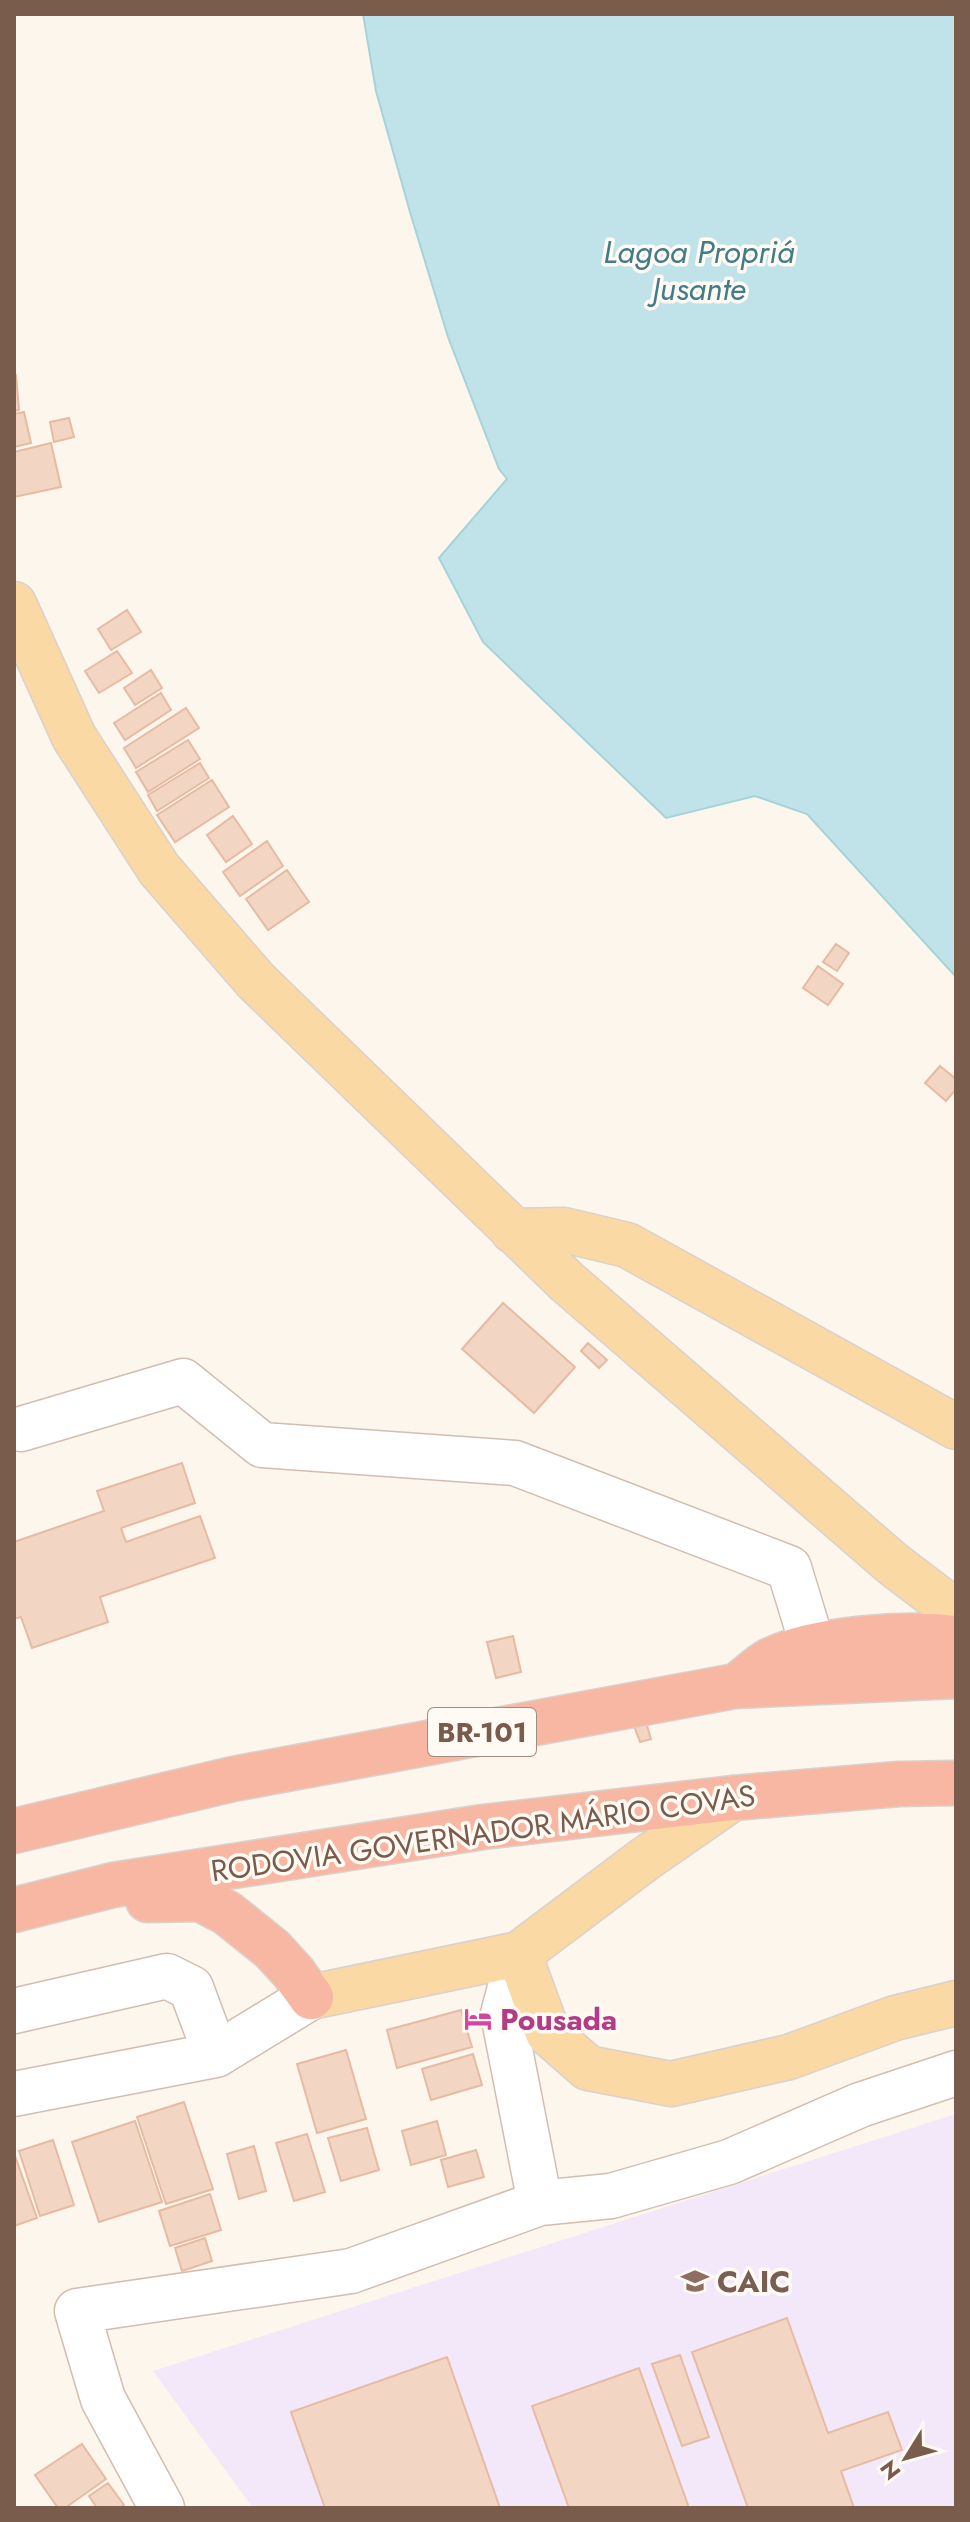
<svg xmlns="http://www.w3.org/2000/svg" width="970" height="2522" font-family="Jost,sans-serif">
  <style>
    .education { fill: #f3e8fa }
    .water { fill: #bfe3e8; stroke: #a5d3da; stroke-width: 2 }
    .building { fill: #f3d5c3; stroke: #e6bba3; stroke-width: 2 }
    .lines { fill: none; stroke-linecap: round; stroke-linejoin: round }
    .minor-casing { stroke: #d1beb0; stroke-width: 47 }
    .major-casing { stroke: #dad1cd; stroke-width: 47 }
    .highway-casing { stroke: #dad1cd; stroke-width: 47 }
    .minor { stroke: #fff; stroke-width: 44 }
    .major { stroke: #fbd9a5; stroke-width: 44 }
    .highway { stroke: #f7b7a3; stroke-width: 44 }
    .labels { text-anchor: middle; dominant-baseline: central; stroke-width: 7; stroke-linejoin: round; paint-order: stroke }
    .shield { fill: #fffaf3; stroke: #a28b7f; stroke-width: 2 }
    .shield-label { font-size: 28px; font-weight: bold; fill: #7a5c4d }
    .street-label { font-size: 30px; fill: #7a5c4d; stroke: #fffaf3 }
    .hotel-label { font-size: 30px; font-weight: bold; fill: #b23c85; stroke: #fffaf3; text-anchor: start }
    .education-label { font-size: 30px; font-weight: bold; fill: #785e54; stroke: #fffaf3; text-anchor: start }
    .water-label { font-size: 32px; font-style: italic; fill: #437c86; stroke: #fffaf3 }
  </style>
  <rect width="100%" height="100%" fill="#fdf6ec"/>
  <!-- education -->
  <path class="education" d="M 956,2114 L 956,2508 L 253,2508 L 153,2371 Z"/>
  <!-- water -->
  <path class="water" d="M 363,14 L 956,14 L 956,977 L 807,814 L 755,796 L 666,818 L 483,642 L 439,558 L 507,479 L 499,469 L 448,337 L 410,212 L 376,91 Z"/>
  <!-- building -->
  <path class="building" d="M 14,375 L 16,375 L 19,410 L 14,411 Z
    M 24,412 L 31,443 L 14,447 L 14,414 Z
    M 69,418 L 74,437 L 54,442 L 50,422 Z
    M 51,443 L 61,487 L 14,497 L 14,452 Z
    M 127,610 L 141,632 L 111,650 L 98,629 Z
    M 117,651 L 132,673 L 99,693 L 85,671 Z
    M 151,670 L 162,688 L 135,705 L 124,688 Z
    M 161,693 L 171,710 L 125,740 L 114,723 Z
    M 186,708 L 199,728 L 136,768 L 124,748 Z
    M 188,740 L 200,759 L 148,792 L 136,772 Z
    M 200,763 L 209,778 L 157,811 L 148,795 Z
    M 212,780 L 229,807 L 175,842 L 157,815 Z
    M 233,816 L 252,844 L 226,862 L 207,835 Z
    M 267,841 L 283,866 L 240,896 L 223,872 Z
    M 287,870 L 309,902 L 268,930 L 246,899 Z
    M 836,944 L 849,953 L 837,971 L 823,962 Z
    M 818,966 L 843,984 L 828,1005 L 803,988 Z
    M 940,1066 L 956,1079 L 956,1089 L 946,1101 L 925,1083 Z
    M 503,1303 L 575,1367 L 534,1413 L 462,1349 Z
    M 588,1343 L 607,1360 L 599,1368 L 581,1351 Z
    M 182,1463 L 195,1503 L 121,1528 L 126,1542 L 200,1516 L 215,1558 L 100,1597 L 108,1622 L 32,1648 L 21,1617 L 14,1619 L 14,1542 L 104,1511 L 97,1491 Z
    M 513,1636 L 521,1672 L 496,1678 L 487,1642 Z
    M 645,1719 L 651,1739 L 640,1742 L 633,1723 Z
    M 461,2010 L 472,2047 L 397,2068 L 387,2030 Z
    M 346,2050 L 366,2119 L 317,2133 L 297,2064 Z
    M 473,2054 L 482,2085 L 431,2100 L 422,2069 Z
    M 184,2102 L 213,2189 L 166,2204 L 137,2117 Z
    M 135,2121 L 162,2202 L 99,2222 L 72,2142 Z
    M 437,2121 L 446,2155 L 411,2165 L 402,2131 Z
    M 367,2128 L 379,2170 L 341,2181 L 328,2138 Z
    M 307,2134 L 325,2192 L 294,2201 L 276,2143 Z
    M 53,2140 L 74,2205 L 40,2216 L 19,2151 Z
    M 254,2146 L 266,2191 L 239,2199 L 227,2154 Z
    M 476,2150 L 484,2177 L 448,2187 L 441,2160 Z
    M 14,2153 L 37,2218 L 14,2226 Z
    M 210,2194 L 221,2230 L 170,2246 L 159,2211 Z
    M 205,2238 L 212,2261 L 182,2271 L 175,2248 Z
    M 787,2318 L 828,2433 L 888,2412 L 902,2450 L 841,2471 L 854,2508 L 748,2508 L 692,2352 Z
    M 680,2355 L 709,2437 L 682,2446 L 652,2364 Z
    M 447,2357 L 500,2508 L 325,2508 L 291,2412 Z
    M 639,2368 L 689,2508 L 569,2508 L 532,2406 Z
    M 82,2444 L 106,2479 L 65,2508 L 58,2508 L 35,2475 Z
    M 108,2483 L 124,2505 L 119,2508 L 97,2508 L 89,2496 Z"/>
  <g class="lines">
    <!-- minor casing -->
    <g class="minor-casing">
      <path id="minor" d="M 21,1429 L 183,1381 L 262,1445 L 515,1463 L 789,1568 L 813,1647
        M 519,1954 L 503,2014 L 540,2203
        M 14,2011 L 167,1976 L 191,1988 L 216,2055
        M 14,2094 L 216,2055 L 311,1997
        M 162,2508 L 103,2399 L 77,2311 L 351,2271 L 540,2203 L 611,2196 L 729,2162 L 860,2105 L 956,2073"/>
    </g>
    <!-- major casing -->
    <g class="major-casing">
      <path id="major" d="M 14,604 L 74,737 L 159,869 L 256,981 L 567,1282 L 893,1564 L 956,1612
        M 513,1231 L 564,1230 L 627,1245 L 956,1427
        M 519,1954 L 548,2033 L 588,2068 L 671,2084 L 789,2057 L 895,2018 L 956,2003
        M 311,1997 L 519,1954 L 645,1859 L 733,1798"/>
    </g>
    <!-- highway casing -->
    <g class="highway-casing">
      <path id="highway" d="M 744,1680 C 752,1674 760,1666 769,1661 C 814,1638 906,1632 956,1638
        M 14,1831 L 233,1779 L 735,1686 L 956,1676
        M 148,1900 L 200,1899 L 227,1913 L 272,1949 L 293,1972 L 311,1997
        M 14,1910 L 113,1885 L 483,1827 L 733,1798 L 899,1784 L 956,1783"/>
    </g>
    <!-- minor -->
    <use href="#minor" class="minor"/>
    <!-- major -->
    <use href="#major" class="major"/>
    <!-- highway -->
    <use href="#highway" class="highway"/>
  </g>
  <!-- icons -->
  <defs>
    <g id="hotel-bare" transform="scale(2.16)"><path d="M-6-4.5h1.5V1H6V5H4.5V3h-9V5H-6ZM-4 0a1.8 1.8 0 1 1 3.6 0ZM.5 0V-2.5h3Q6-2.5 6 0Z" fill="#d1479c" stroke="#fffaf3" stroke-width="2.5" paint-order="stroke"/></g>
    <g id="school-bare" transform="scale(2.16)"><path d="M0-5L7-2L0 1L-7-2ZM-4 1L0 2.5L4 1V4Q0 6-4 4Z" fill="#8d6e63" stroke="#fffaf3" stroke-width="2.5" paint-order="stroke"/></g>
  </defs>
  <g fill-rule="evenodd">
    <use href="#hotel-bare" x="478" y="2019"/>
    <use href="#school-bare" x="695" y="2281"/>
  </g>
  <g class="labels">
    <!-- shield labels -->
    <rect class="shield" x="428" y="1708" width="108" height="48" rx="6"/>
    <g class="shield-label">
      <text x="482" y="1732">BR-101</text>
    </g>
    <!-- street labels -->
    <g class="street-label">
      <text transform="translate(483 1833) rotate(-8)">RODOVIA GOVERNADOR MÁRIO COVAS</text>
    </g>
    <!-- hotel labels -->
    <g class="hotel-label">
      <text x="500" y="2019">Pousada</text>
    </g>
    <!-- education labels -->
    <g class="education-label">
      <text x="717" y="2281">CAIC</text>
    </g>
    <!-- water labels -->
    <g class="water-label">
      <text x="699" y="252">Lagoa Propriá<tspan x="699" dy="37">Jusante</tspan></text>
    </g>
  </g>
  <!-- border -->
  <rect width="970" height="2522" fill="none" stroke="#7a5c4d" stroke-width="32"/>
  <!-- north arrow -->
  <g transform="translate(906 2458) rotate(233)" stroke="#fffaf3" stroke-width="6" paint-order="stroke">
  <path d="M0-6L14 30L0 20L-14 30Z" fill="#7a5c4d"/>
  <text y="-12" font-size="22" font-weight="bold" text-anchor="middle" fill="#7a5c4d">N</text>
  </g>
</svg>
